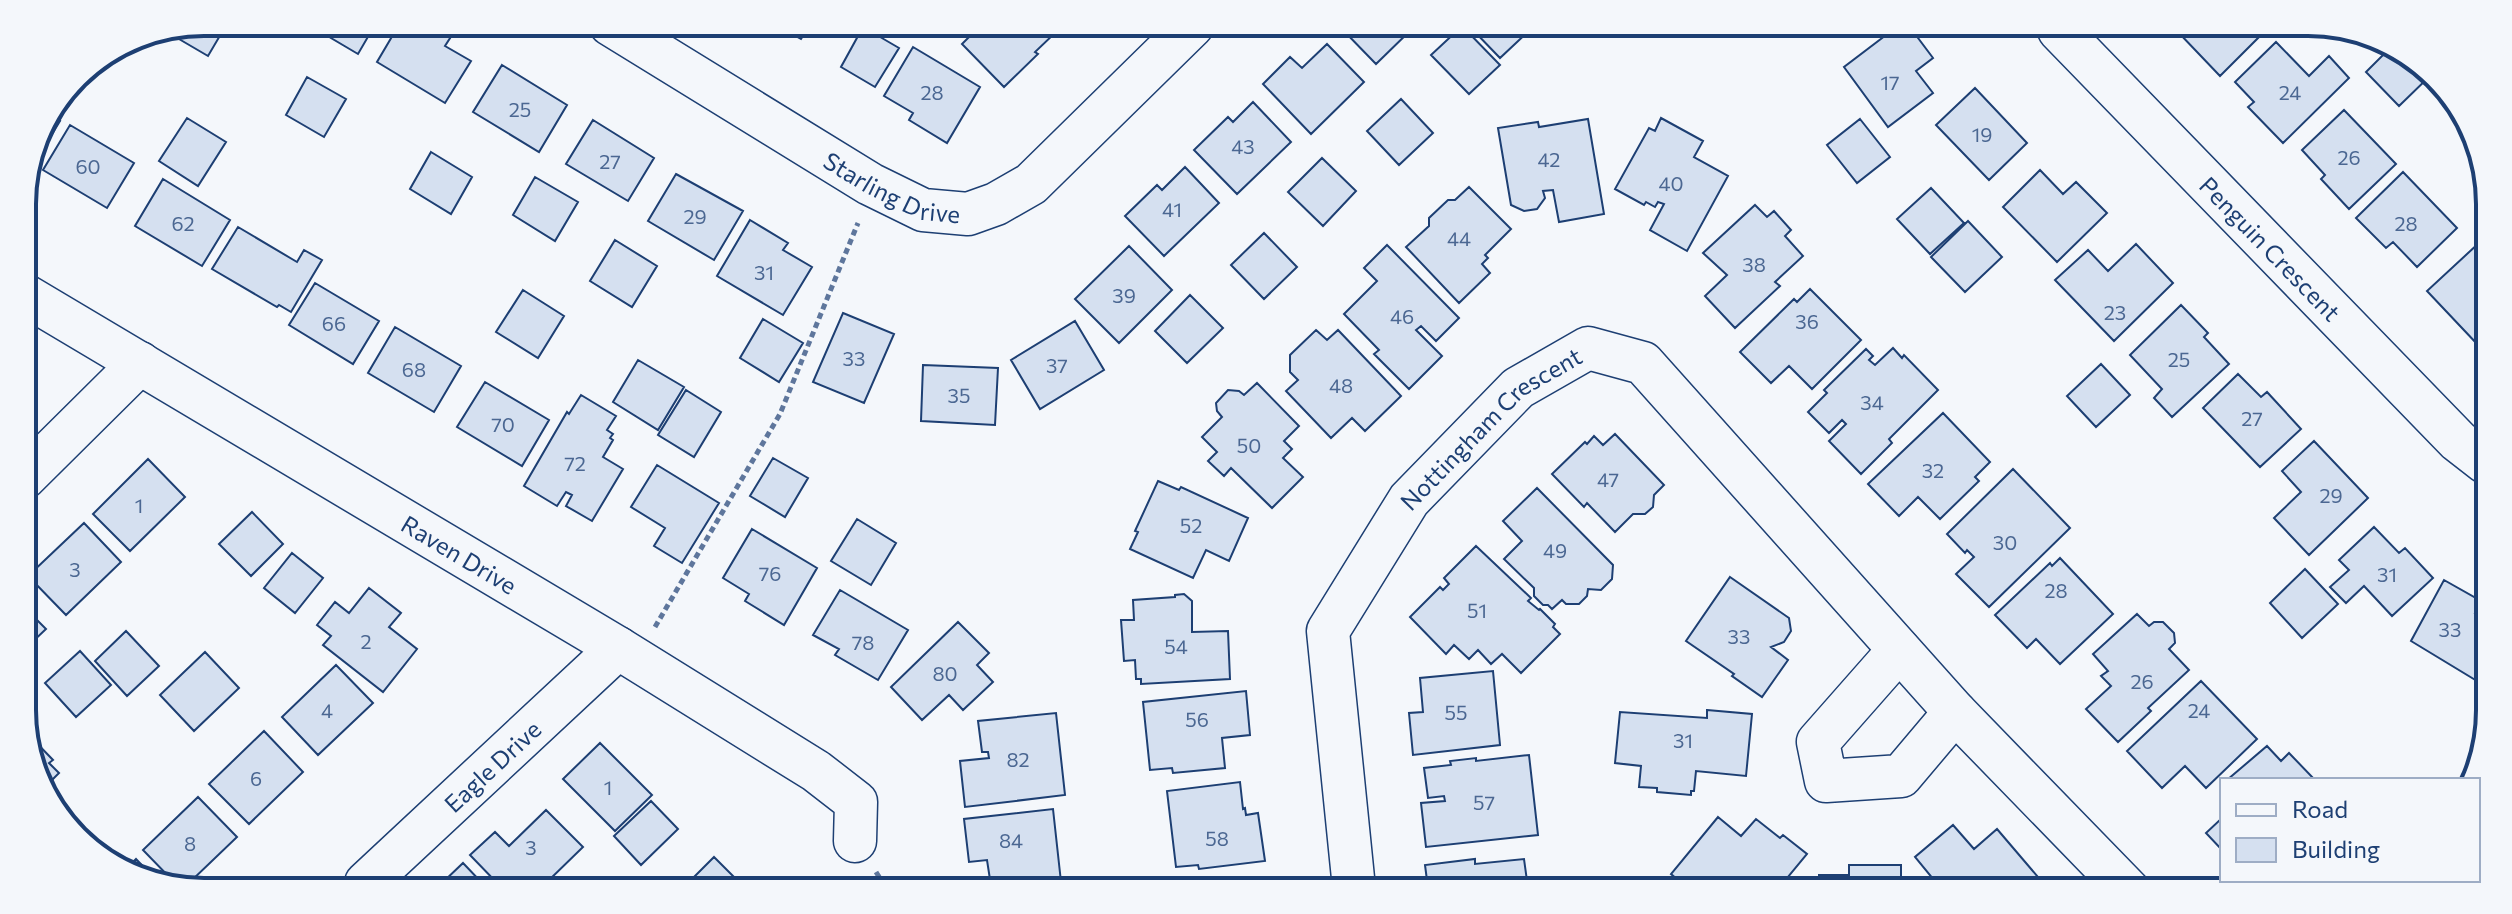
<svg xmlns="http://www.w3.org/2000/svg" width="2512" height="914" font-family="Commissioner,sans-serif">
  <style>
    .building { fill: #d5e0f0; stroke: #1d3f73; stroke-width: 2 }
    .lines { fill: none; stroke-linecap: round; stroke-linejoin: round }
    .minor-casing { stroke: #1d3f73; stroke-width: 45 }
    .path { stroke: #5e769c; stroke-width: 5; stroke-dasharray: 6 4; stroke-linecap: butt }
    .minor { stroke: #f4f7fb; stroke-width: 42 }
    .labels { text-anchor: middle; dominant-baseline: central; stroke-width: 6; stroke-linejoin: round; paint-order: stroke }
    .number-label { font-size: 20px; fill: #4b6792 }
    .street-label { font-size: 24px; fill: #1d3f73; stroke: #f4f7fb }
    .rim { fill: none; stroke: #1d3f73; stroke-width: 4 }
  </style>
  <rect width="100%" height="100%" fill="#f4f7fb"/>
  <!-- building -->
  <path class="building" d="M 204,22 L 228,22 L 208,56 L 167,32 L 169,29 Z
    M 304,22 L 376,23 L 358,54 Z
    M 400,23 L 432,23 L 452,35 L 445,46 L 471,61 L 445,103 L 377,62 Z
    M 776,25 L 810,25 L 801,39 Z
    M 981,25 L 1052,26 L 1057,31 L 1035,52 L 1038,54 L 1004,87 L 962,44 Z
    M 863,27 L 899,48 L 875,87 L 841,67 Z
    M 1340,27 L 1414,27 L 1376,64 Z
    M 1460,28 L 1464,28 L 1500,65 L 1469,94 L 1431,55 Z
    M 1471,28 L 1532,28 L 1500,58 Z
    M 1894,29 L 1912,30 L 1933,58 L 1916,71 L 1933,93 L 1888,127 L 1844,67 Z
    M 2177,31 L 2260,31 L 2262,34 L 2220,76 Z
    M 2276,42 L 2309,76 L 2329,56 L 2349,78 L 2283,143 L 2248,107 L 2254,102 L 2235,82 Z
    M 1327,44 L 1364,82 L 1311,134 L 1263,84 L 1290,57 L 1302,68 Z
    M 913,47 L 980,87 L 947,143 L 909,120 L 913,113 L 884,96 Z
    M 2390,48 L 2431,75 L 2399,106 L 2366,72 Z
    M 502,65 L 567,105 L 539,152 L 473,112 Z
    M 307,77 L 346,99 L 324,137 L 286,115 Z
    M 1975,88 L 2027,143 L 1989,180 L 1936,125 Z
    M 1401,99 L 1433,133 L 1399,165 L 1367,131 Z
    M 1253,102 L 1291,142 L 1237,194 L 1194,150 L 1228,117 L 1233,122 Z
    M 2344,110 L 2396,164 L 2349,209 L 2321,179 L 2325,175 L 2302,150 Z
    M 48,115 L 60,121 L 33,166 L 30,164 L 41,124 Z
    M 187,118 L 226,142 L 198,186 L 159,161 Z
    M 1661,118 L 1703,141 L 1694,157 L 1728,176 L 1687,251 L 1650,230 L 1664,204 L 1658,202 L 1655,207 L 1646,202 L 1644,205 L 1615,189 L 1649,128 L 1655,131 Z
    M 1588,119 L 1604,214 L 1559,222 L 1553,190 L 1543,191 L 1545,198 L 1537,209 L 1524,211 L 1511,205 L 1498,128 L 1538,122 L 1539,127 Z
    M 1860,119 L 1890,157 L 1857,183 L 1827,145 Z
    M 593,120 L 654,158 L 628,201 L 566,164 Z
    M 70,125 L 134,163 L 107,208 L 43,170 Z
    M 431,152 L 472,177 L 451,214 L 410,189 Z
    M 1322,158 L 1356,191 L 1323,226 L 1288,192 Z
    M 1185,167 L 1219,203 L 1164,256 L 1125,216 L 1157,185 L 1162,190 Z
    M 2040,170 L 2063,194 L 2076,182 L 2107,213 L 2057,262 L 2003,207 Z
    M 2403,172 L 2457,228 L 2417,267 L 2393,242 L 2386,248 L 2356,218 Z
    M 676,174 L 743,211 L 714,260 L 648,221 Z
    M 535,177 L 578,202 L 555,241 L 513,215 Z
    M 163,179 L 230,220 L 202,266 L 135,226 Z
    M 1469,187 L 1511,229 L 1485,255 L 1488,258 L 1482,264 L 1490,273 L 1459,303 L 1406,247 L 1429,226 L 1429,218 L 1448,200 L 1455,200 Z
    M 1931,188 L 1964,223 L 1930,254 L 1897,219 Z
    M 1755,205 L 1767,217 L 1774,211 L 1791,230 L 1785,236 L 1803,256 L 1775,282 L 1780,286 L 1735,328 L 1705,296 L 1727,275 L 1703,253 Z
    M 750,220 L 788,243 L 783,250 L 812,267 L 783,315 L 717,276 Z
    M 1968,221 L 2002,257 L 1965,292 L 1931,257 Z
    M 238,227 L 297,262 L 304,250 L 322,260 L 291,312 L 279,305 L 277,307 L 212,269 Z
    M 1264,233 L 1297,267 L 1264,299 L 1231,265 Z
    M 615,240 L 657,266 L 632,307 L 590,281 Z
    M 2480,242 L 2487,250 L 2486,340 L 2479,346 L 2427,291 Z
    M 2136,244 L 2173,283 L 2114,341 L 2055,280 L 2088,250 L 2108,271 Z
    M 1387,245 L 1459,318 L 1436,341 L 1421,326 L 1416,330 L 1442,356 L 1409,389 L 1374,354 L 1379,350 L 1344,314 L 1377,281 L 1364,268 Z
    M 1129,246 L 1172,290 L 1119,343 L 1075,299 Z
    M 315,283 L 379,321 L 353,364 L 289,325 Z
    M 1810,289 L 1861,340 L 1812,389 L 1789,366 L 1771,383 L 1740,352 L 1794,299 L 1797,302 Z
    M 523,290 L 564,316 L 538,358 L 496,332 Z
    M 1190,295 L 1223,328 L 1187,363 L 1155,331 Z
    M 2181,305 L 2208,333 L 2204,337 L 2229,364 L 2172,417 L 2154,398 L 2162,389 L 2130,355 Z
    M 843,313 L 894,334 L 864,403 L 813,382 Z
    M 763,319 L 803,343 L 779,382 L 740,358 Z
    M 1075,321 L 1104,370 L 1040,409 L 1011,360 Z
    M 395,327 L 461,366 L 434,412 L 368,373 Z
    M 1316,330 L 1327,340 L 1338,330 L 1401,396 L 1365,431 L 1352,418 L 1331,438 L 1286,391 L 1298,380 L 1290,372 L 1290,355 Z
    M 1893,348 L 1902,358 L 1904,355 L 1938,390 L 1889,439 L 1892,443 L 1861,474 L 1829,441 L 1846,424 L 1842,420 L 1829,433 L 1808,412 L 1827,393 L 1824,390 L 1866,349 L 1873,356 L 1869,360 L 1875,365 Z
    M 638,360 L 684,387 L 658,430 L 613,402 Z
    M 2101,364 L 2130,395 L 2096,427 L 2067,396 Z
    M 923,365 L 998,368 L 995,425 L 921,421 Z
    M 2238,374 L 2261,397 L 2267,392 L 2301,429 L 2260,467 L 2203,408 Z
    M 485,382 L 549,420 L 522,466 L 457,427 Z
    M 1257,383 L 1299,426 L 1284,441 L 1292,449 L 1283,458 L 1303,477 L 1272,508 L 1231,468 L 1224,476 L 1208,461 L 1217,452 L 1202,437 L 1222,417 L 1217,411 L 1216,403 L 1228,390 L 1239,391 L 1244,395 Z
    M 686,390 L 721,412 L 694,457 L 658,435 Z
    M 581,395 L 616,416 L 607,430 L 613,434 L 610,438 L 613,440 L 603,457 L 623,469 L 592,521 L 566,506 L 572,495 L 566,492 L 557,506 L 524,486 L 567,412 L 569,414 Z
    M 1943,413 L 1990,462 L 1975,477 L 1979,481 L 1940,519 L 1918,497 L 1899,516 L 1868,484 Z
    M 1615,434 L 1664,485 L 1654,495 L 1653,507 L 1645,514 L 1633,514 L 1615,532 L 1587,503 L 1584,507 L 1552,474 L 1585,442 L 1587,444 L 1594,436 L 1603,445 Z
    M 2314,441 L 2368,498 L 2309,555 L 2274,518 L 2301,492 L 2282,471 Z
    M 773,458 L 808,478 L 785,517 L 750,496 Z
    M 148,459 L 185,497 L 130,551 L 93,514 Z
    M 657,465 L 719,503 L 682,563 L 654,546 L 665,528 L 631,507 Z
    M 2013,469 L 2070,528 L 1989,607 L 1956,574 L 1974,557 L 1967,550 L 1965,553 L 1947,534 Z
    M 1158,481 L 1179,490 L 1181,487 L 1248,518 L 1229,561 L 1206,550 L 1193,578 L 1130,549 L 1138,532 L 1135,531 Z
    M 1537,488 L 1613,565 L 1612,579 L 1601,590 L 1588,589 L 1587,596 L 1579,604 L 1566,604 L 1562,600 L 1552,609 L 1548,605 L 1543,605 L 1534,596 L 1534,588 L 1504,559 L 1522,541 L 1503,521 Z
    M 252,512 L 283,544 L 251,576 L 219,544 Z
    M 857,519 L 896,543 L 871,585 L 831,561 Z
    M 84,523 L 121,562 L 66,615 L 28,576 Z
    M 2374,527 L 2399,553 L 2405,548 L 2433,578 L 2392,616 L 2364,586 L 2346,603 L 2330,587 L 2349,570 L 2339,560 Z
    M 752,529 L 817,568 L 784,625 L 745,601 L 749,594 L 723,578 Z
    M 1476,546 L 1531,598 L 1528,601 L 1539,610 L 1540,609 L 1555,624 L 1553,627 L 1560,634 L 1521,673 L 1502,654 L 1491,664 L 1478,650 L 1469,659 L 1454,645 L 1446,654 L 1410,617 L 1440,587 L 1443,590 L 1449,584 L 1444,578 Z
    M 292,553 L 323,578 L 295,613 L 264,588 Z
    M 2060,558 L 2113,614 L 2060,664 L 2036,639 L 2027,648 L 1995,615 L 2050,563 L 2052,566 Z
    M 2305,569 L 2338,604 L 2302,638 L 2270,603 Z
    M 1730,577 L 1789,618 L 1791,631 L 1784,642 L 1771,647 L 1788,660 L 1762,697 L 1732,676 L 1734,674 L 1686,641 Z
    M 2444,580 L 2481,601 L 2475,613 L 2482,616 L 2482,684 L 2411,641 Z
    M 369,588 L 401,613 L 389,627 L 417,649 L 383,692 L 323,645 L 331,636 L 317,625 L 335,602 L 349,613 Z
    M 840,590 L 908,630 L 878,680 L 835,655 L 839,649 L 813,635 Z
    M 1184,594 L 1192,601 L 1192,632 L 1228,631 L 1230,679 L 1141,684 L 1141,679 L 1136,679 L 1135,660 L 1124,661 L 1121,620 L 1134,620 L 1133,600 L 1175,597 L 1175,595 Z
    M 25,608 L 46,629 L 25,649 Z
    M 2137,614 L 2149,626 L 2154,622 L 2163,622 L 2174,633 L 2175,643 L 2169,649 L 2189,670 L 2148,708 L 2151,711 L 2118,742 L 2086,709 L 2111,686 L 2101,676 L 2108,671 L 2093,654 Z
    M 958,622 L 989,653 L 977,665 L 993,682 L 963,710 L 949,695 L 922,720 L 891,687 Z
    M 126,631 L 159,666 L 127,696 L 95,661 Z
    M 80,651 L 111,685 L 76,717 L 45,683 Z
    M 205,652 L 239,688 L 194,731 L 160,695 Z
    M 336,665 L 373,703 L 318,755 L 282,717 Z
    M 1493,671 L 1500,745 L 1413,755 L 1409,713 L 1423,712 L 1420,678 Z
    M 2201,681 L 2257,739 L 2206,788 L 2185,766 L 2162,788 L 2127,751 Z
    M 1246,691 L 1250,735 L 1222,738 L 1225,768 L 1173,773 L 1172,768 L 1150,770 L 1143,702 Z
    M 1707,710 L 1752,714 L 1746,776 L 1696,771 L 1694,791 L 1691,791 L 1691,795 L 1657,792 L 1657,788 L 1639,787 L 1641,766 L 1615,763 L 1620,712 L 1707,718 Z
    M 1056,713 L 1065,795 L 965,807 L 960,761 L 989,758 L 988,752 L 982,752 L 978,721 Z
    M 25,731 L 53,760 L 49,763 L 59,773 L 46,786 L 25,745 Z
    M 264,731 L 303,772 L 249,824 L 209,784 Z
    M 600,743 L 652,795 L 615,831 L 563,779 Z
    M 2267,746 L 2281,761 L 2289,753 L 2315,780 L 2227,780 Z
    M 1529,755 L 1538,835 L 1426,847 L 1421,803 L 1445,801 L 1444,796 L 1428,798 L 1424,768 L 1451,765 L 1450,761 L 1476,758 L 1476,761 Z
    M 1240,782 L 1243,809 L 1245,808 L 1246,815 L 1258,813 L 1265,861 L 1199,869 L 1198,865 L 1176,867 L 1167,791 Z
    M 198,797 L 237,837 L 189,883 L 175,883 L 143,850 Z
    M 651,801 L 678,829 L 641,865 L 614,836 Z
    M 1053,809 L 1061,882 L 1023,886 L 991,886 L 987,860 L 969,862 L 964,819 Z
    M 546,810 L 583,847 L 545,884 L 498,884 L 470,855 L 495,832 L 509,846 Z
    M 1718,817 L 1741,836 L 1756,819 L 1780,838 L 1783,835 L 1807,854 L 1778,889 L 1773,889 L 1764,882 L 1758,889 L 1689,889 L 1671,874 Z
    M 2222,818 L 2222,850 L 2206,833 Z
    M 1953,825 L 1974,849 L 1997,829 L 2049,890 L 1948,890 L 1941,882 L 1938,885 L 1915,857 Z
    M 714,857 L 742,885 L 686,885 Z
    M 136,859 L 159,883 L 146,882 L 126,869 Z
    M 1475,859 L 1475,864 L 1524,859 L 1528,888 L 1428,888 L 1425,865 Z
    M 463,863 L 483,884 L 441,884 Z
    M 1849,865 L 1901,865 L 1901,890 L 1819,890 L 1819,875 L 1849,875 Z
    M 2272,880 L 2350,880 L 2323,890 L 2326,883 L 2325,882 L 2313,892 L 2282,891 Z"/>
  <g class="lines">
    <!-- minor casing -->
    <g class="minor-casing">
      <g id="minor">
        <path id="s1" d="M 610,24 L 870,184 L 923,210 L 968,214 L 996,204 L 1031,184 L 1192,26"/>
        <path id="s2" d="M 2059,30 L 2458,441 L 2485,462"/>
        <path id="s3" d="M 23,294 L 618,648 L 816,771 L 856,802 L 855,841"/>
        <path d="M 24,478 L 140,363"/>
        <path d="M 1899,650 L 1818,742 L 1826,781 L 1901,776 L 1955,712"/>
        <path id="s4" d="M 366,883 L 618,648"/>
        <path id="s5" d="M 1354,888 L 1328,631 L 1409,500 L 1518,388 L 1588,348 L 1643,363 L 1955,712 L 2129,891"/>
      </g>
    </g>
    <!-- path -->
    <path class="path" d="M 655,627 L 780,414 L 858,223
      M 876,872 L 885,886"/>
    <!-- minor -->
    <use href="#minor" class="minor"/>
  </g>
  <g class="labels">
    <!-- number labels -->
    <g class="number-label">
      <text x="1890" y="82">17</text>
      <text x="932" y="92">28</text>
      <text x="2290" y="92">24</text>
      <text x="520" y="109">25</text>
      <text x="1982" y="134">19</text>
      <text x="1243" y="146">43</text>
      <text x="2349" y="157">26</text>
      <text x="1549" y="159">42</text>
      <text x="610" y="161">27</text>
      <text x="88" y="166">60</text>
      <text x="1671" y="183">40</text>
      <text x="1172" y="209">41</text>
      <text x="695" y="216">29</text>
      <text x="183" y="223">62</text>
      <text x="2406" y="223">28</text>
      <text x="1459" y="238">44</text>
      <text x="1754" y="264">38</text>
      <text x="764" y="272">31</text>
      <text x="1124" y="295">39</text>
      <text x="2115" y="312">23</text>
      <text x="1402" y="316">46</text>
      <text x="1807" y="321">36</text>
      <text x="334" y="323">66</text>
      <text x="854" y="358">33</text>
      <text x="2179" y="359">25</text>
      <text x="1057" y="365">37</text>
      <text x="414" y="369">68</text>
      <text x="1341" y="385">48</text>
      <text x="959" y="395">35</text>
      <text x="1872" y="402">34</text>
      <text x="2252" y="418">27</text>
      <text x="503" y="424">70</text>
      <text x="1249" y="445">50</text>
      <text x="575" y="463">72</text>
      <text x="1933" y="470">32</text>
      <text x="1608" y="479">47</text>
      <text x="2331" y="495">29</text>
      <text x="139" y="505">1</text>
      <text x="1191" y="525">52</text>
      <text x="2005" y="542">30</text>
      <text x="1555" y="550">49</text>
      <text x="75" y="569">3</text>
      <text x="770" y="573">76</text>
      <text x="2387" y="574">31</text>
      <text x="2056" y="590">28</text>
      <text x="1477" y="610">51</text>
      <text x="2450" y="629">33</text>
      <text x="1739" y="636">33</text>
      <text x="366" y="641">2</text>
      <text x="863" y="642">78</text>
      <text x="1176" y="646">54</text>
      <text x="945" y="673">80</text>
      <text x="2142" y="681">26</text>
      <text x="327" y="710">4</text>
      <text x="2199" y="710">24</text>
      <text x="1456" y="712">55</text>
      <text x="1197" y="719">56</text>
      <text x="1683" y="740">31</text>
      <text x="1018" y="759">82</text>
      <text x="256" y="778">6</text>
      <text x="608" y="787">1</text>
      <text x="1484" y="802">57</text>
      <text x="1217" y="838">58</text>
      <text x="1011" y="840">84</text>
      <text x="190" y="843">8</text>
      <text x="531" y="847">3</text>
    </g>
    <!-- street labels -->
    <g class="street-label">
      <text stroke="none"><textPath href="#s1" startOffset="328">Starling Drive</textPath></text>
      <text stroke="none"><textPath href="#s2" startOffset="304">Penguin Crescent</textPath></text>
      <text stroke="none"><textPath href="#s5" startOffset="522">Nottingham Crescent</textPath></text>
      <text stroke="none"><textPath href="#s3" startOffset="508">Raven Drive</textPath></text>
      <text stroke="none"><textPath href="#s4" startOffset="172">Eagle Drive</textPath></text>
    </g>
  </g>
  <!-- crop -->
  <path d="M0 0H2512V914H0ZM204 36H2308A168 168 0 0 1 2476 204V710A168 168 0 0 1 2308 878H204A168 168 0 0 1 36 710V204A168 168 0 0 1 204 36Z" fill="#f4f7fb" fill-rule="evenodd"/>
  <path class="rim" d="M204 36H2308A168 168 0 0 1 2476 204V710A168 168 0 0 1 2308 878H204A168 168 0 0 1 36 710V204A168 168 0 0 1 204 36Z"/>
  <!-- legend -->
  <rect x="2220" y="778" width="260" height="104" fill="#f4f7fb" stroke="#9eadc5" stroke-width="2"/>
  <rect x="2236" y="804" width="40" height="12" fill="#f4f7fb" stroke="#9eadc5" stroke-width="2"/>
  <text x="2292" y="818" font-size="24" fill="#1d3f73">Road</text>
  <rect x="2236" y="838" width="40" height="24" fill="#d5e0f0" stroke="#9eadc5" stroke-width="2"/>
  <text x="2292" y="858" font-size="24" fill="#1d3f73">Building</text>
</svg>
